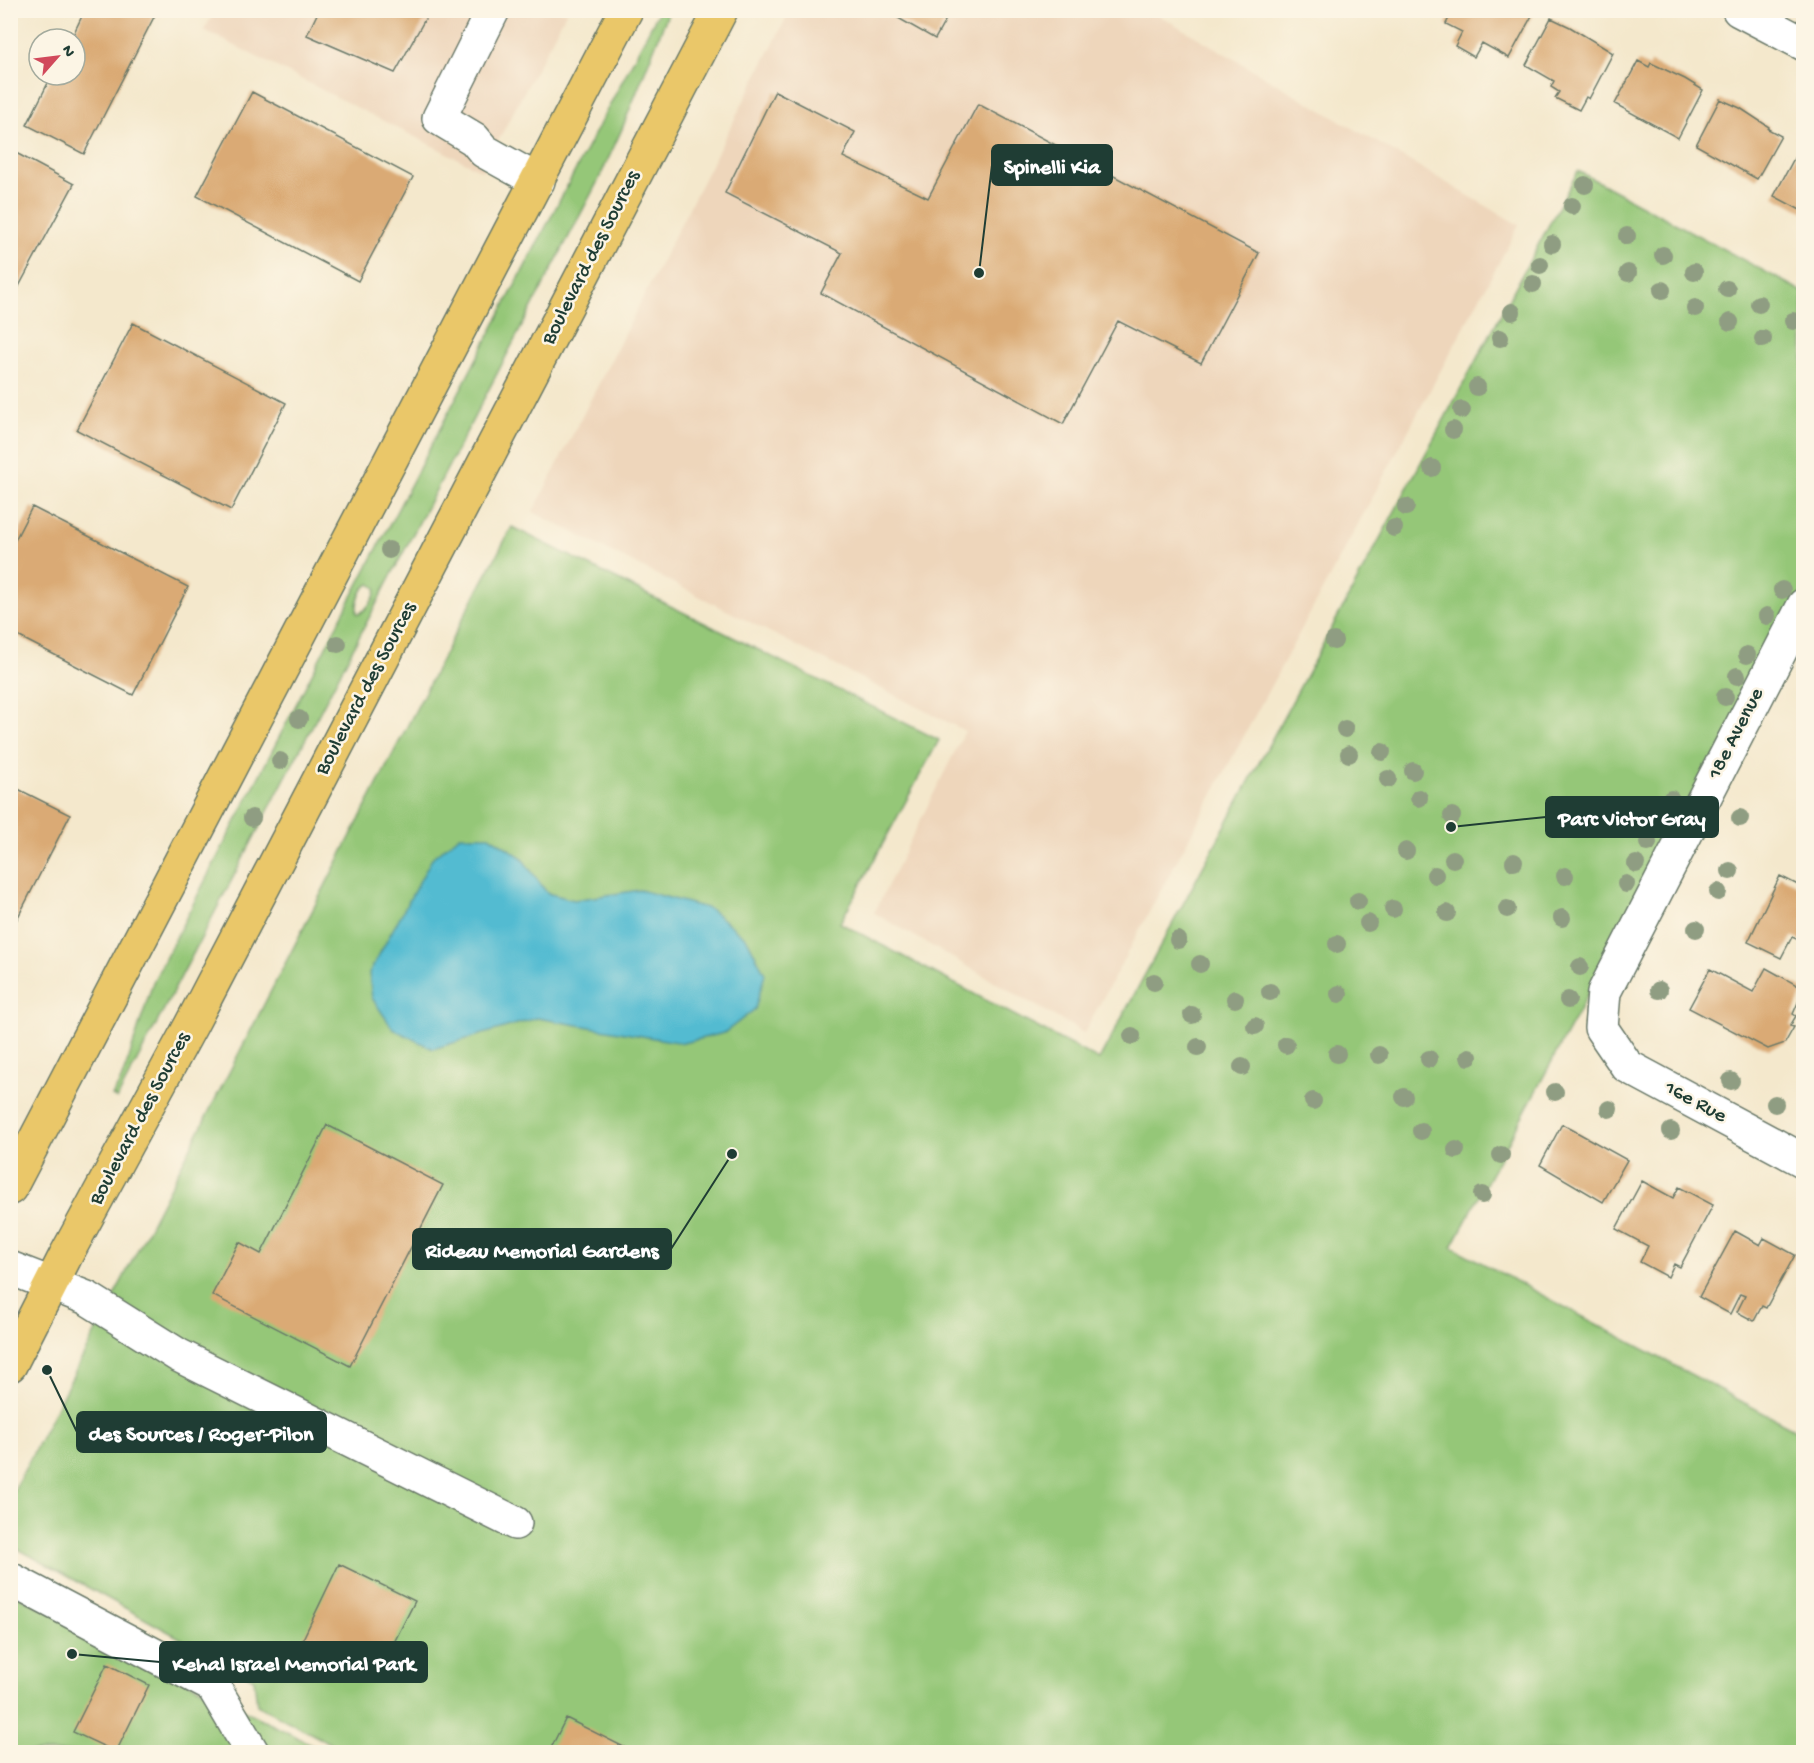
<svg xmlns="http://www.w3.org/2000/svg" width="1814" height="1763" font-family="'Gochi Hand',sans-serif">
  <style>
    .built { fill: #eed6bb }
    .green { fill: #95c778; stroke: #5a8256; stroke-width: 1.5; fill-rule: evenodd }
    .water { fill: #53bbd1; stroke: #397c82; stroke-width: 1.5 }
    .building { fill: #daaa74 }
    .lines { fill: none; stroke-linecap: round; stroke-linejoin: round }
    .minor-casing { stroke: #6a7969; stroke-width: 36 }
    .major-casing { stroke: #6a7969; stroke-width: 36 }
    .minor { stroke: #fff; stroke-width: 33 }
    .major { stroke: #eac769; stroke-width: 33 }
    .tree { fill: #8f9d82 }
    .labels { text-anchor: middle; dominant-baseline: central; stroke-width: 5; stroke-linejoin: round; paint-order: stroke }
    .street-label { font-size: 21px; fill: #1f3d34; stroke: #fcf5e5 }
    .leader { fill: none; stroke: #1f3d34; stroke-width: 2 }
    .callout-dot { fill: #1f3d34; stroke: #fcf5e5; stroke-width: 2 }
    .callout { fill: #1f3d34; stroke: #1f3d34; stroke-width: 2 }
    .callout-label { font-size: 22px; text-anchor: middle; font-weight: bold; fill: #fff }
  </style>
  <rect width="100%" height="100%" fill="#fcf5e5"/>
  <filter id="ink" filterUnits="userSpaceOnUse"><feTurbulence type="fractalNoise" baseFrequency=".0167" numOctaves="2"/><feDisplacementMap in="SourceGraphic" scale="12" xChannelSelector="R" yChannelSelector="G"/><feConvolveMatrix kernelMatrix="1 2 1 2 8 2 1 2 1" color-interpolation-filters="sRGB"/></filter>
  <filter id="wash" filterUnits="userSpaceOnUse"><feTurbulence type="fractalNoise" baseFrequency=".008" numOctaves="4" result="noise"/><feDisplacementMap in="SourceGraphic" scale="24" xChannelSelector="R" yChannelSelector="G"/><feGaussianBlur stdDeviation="1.35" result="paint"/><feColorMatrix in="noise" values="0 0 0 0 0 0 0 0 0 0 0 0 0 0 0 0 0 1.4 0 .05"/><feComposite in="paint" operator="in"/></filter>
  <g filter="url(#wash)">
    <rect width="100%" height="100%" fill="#f4e8cc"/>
    <!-- built -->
    <path class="built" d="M 215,11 L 567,11 L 482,171 L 204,30 Z
      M 790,11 L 1152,11 L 1519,225 L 1084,1033 L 874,913 L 965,731 L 533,512 Z"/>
    <!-- green -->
    <path class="green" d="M 659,11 L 669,11 L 622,129 L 599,179 L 117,1099 L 112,1096 L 121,1080 L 129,1058 L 153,982 L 337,625 ZM 370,584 L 376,588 C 376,598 367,609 359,614 L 357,613 C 356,602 360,588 370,584 Z
      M 1578,171 L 1803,292 L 1803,594 L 1452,1247 L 1803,1434 L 1803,1752 L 346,1752 L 257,1705 L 254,1679 L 11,1545 L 10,1498 L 465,614 L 512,527 L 939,740 L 840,923 L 1099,1060 Z
      M 10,1592 L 326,1752 L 11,1752 Z"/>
    <!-- water -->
    <path class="water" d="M 459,836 L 489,836 L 521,857 L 547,893 L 574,900 L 640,890 L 710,909 L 747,939 L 765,974 L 755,1009 L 724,1033 L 683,1043 L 537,1018 L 433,1049 L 393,1029 L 372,998 L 369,973 L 433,857 Z"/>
    <g id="blocks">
      <!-- building -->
      <path class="building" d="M 85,10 L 152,10 L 156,13 L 84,154 L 27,125 L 52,75 L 75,75 L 75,39 L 71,39 Z
        M 319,10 L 430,10 L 395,73 L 307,35 Z
        M 884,10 L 951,10 L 935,39 Z
        M 1453,10 L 1535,10 L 1509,58 L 1482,43 L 1474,57 L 1455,46 L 1462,32 L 1446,24 Z
        M 1551,18 L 1570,27 L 1613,53 L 1589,99 L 1586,97 L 1579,110 L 1555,98 L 1559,92 L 1551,87 L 1554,81 L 1526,65 Z
        M 1638,61 L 1649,67 L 1651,63 L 1685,79 L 1703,90 L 1678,138 L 1615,104 Z
        M 775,91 L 855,132 L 843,157 L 928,198 L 978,104 L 1259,253 L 1201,363 L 1118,321 L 1063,424 L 821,293 L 842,253 L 725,193 Z
        M 252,92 L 413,177 L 358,281 L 197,196 Z
        M 1720,99 L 1740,108 L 1769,127 L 1768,129 L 1781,136 L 1757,179 L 1696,145 Z
        M 1798,151 L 1804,153 L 1804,212 L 1774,196 Z
        M 16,153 L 74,184 L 10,303 L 10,163 Z
        M 133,323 L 286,403 L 231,510 L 77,430 Z
        M 32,507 L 188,587 L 133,695 L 10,632 L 10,550 Z
        M 10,785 L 70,815 L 16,921 L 10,918 Z
        M 1780,876 L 1804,888 L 1804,942 L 1792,937 L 1781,958 L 1748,942 Z
        M 1766,968 L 1804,989 L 1793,1014 L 1796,1016 L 1790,1026 L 1794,1027 L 1785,1043 L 1768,1049 L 1689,1008 L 1710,969 L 1753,992 Z
        M 1562,1124 L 1627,1160 L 1603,1202 L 1540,1165 Z
        M 327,1125 L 443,1185 L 350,1366 L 212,1295 L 239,1242 L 261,1254 Z
        M 1642,1181 L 1673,1198 L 1679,1187 L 1713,1205 L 1680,1267 L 1674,1264 L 1668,1277 L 1640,1262 L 1648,1246 L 1616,1229 Z
        M 1735,1231 L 1760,1245 L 1764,1238 L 1795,1255 L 1766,1308 L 1762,1306 L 1754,1321 L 1737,1312 L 1745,1296 L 1740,1294 L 1730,1314 L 1699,1297 Z
        M 339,1564 L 415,1601 L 376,1678 L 302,1641 Z
        M 107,1664 L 149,1685 L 116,1752 L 73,1732 Z
        M 566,1718 L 630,1750 L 629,1752 L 549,1752 Z"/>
    </g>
  </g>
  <g filter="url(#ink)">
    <use href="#blocks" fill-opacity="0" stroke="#6a7969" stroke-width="1.5"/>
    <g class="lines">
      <!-- minor casing -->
      <g class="minor-casing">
        <path id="minor" d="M 493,10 L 439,118 L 474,139 L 484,151 L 538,181
          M 1739,10 L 1804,44
          M 1804,605 L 1604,992 L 1601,1028 L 1627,1066 L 1804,1161
          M 10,1268 L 87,1298 L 178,1355 L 515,1523
          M 10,1579 L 213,1686 L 252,1752"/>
      </g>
      <!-- major casing -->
      <g class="major-casing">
        <path id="major" d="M 10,1188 L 626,10
          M 10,1365 L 65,1257 L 190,1027 L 721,10"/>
      </g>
      <!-- minor -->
      <use href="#minor" class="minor"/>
      <!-- major -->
      <use href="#major" class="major"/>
    </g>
    <!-- trees -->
    <g class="tree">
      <circle cx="1585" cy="185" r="9"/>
      <circle cx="1572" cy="206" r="9"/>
      <circle cx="1627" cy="236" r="9"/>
      <circle cx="1552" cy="244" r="9"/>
      <circle cx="1663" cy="255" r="9"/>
      <circle cx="1540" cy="265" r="9"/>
      <circle cx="1694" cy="272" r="9"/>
      <circle cx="1628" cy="273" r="9"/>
      <circle cx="1533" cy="284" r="9"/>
      <circle cx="1727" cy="289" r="9"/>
      <circle cx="1662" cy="290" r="9"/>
      <circle cx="1759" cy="304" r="9"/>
      <circle cx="1695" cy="308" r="9"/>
      <circle cx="1512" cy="312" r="9"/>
      <circle cx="1793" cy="321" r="9"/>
      <circle cx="1730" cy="322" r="9"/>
      <circle cx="1500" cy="338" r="9"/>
      <circle cx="1763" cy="339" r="9"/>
      <circle cx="1477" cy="387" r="9"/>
      <circle cx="1462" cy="410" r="9"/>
      <circle cx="1453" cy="430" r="9"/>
      <circle cx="1432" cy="468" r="9"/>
      <circle cx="1406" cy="507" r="9"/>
      <circle cx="1394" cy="528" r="9"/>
      <circle cx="389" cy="550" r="9"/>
      <circle cx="1782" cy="590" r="9"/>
      <circle cx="1767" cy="616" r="9"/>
      <circle cx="1334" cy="641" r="9"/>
      <circle cx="338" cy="644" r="9"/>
      <circle cx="1747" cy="655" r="9"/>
      <circle cx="1737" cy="676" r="9"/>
      <circle cx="1725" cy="697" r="9"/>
      <circle cx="299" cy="719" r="9"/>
      <circle cx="1345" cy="729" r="9"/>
      <circle cx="1382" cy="752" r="9"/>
      <circle cx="1349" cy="754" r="9"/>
      <circle cx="280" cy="761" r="9"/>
      <circle cx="1413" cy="771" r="9"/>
      <circle cx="1388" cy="779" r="9"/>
      <circle cx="1419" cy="798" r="9"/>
      <circle cx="1671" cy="799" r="9"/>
      <circle cx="1452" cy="816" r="9"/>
      <circle cx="252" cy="818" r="9"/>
      <circle cx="1740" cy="818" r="9"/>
      <circle cx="1648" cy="843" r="9"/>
      <circle cx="1406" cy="851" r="9"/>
      <circle cx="1453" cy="859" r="9"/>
      <circle cx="1514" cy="862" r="9"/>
      <circle cx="1636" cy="864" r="9"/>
      <circle cx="1730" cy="871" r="9"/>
      <circle cx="1435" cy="875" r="9"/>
      <circle cx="1565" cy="876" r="9"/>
      <circle cx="1626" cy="884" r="9"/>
      <circle cx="1718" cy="892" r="9"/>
      <circle cx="1358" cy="901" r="9"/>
      <circle cx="1393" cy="909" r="9"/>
      <circle cx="1507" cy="909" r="9"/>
      <circle cx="1447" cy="913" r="9"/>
      <circle cx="1562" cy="918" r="9"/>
      <circle cx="1368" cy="923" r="9"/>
      <circle cx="1696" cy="929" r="9"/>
      <circle cx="1178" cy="940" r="9"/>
      <circle cx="1337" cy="944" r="9"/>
      <circle cx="1200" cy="964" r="9"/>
      <circle cx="1580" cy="967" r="9"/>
      <circle cx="1154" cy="982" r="9"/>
      <circle cx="1659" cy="990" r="9"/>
      <circle cx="1270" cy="992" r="9"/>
      <circle cx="1339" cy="994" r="9"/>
      <circle cx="1235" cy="999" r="9"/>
      <circle cx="1568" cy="1000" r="9"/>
      <circle cx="1192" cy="1015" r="9"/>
      <circle cx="1255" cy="1026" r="9"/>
      <circle cx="1132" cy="1036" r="9"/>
      <circle cx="1286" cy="1045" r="9"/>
      <circle cx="1198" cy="1047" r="9"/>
      <circle cx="1337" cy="1054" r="9"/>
      <circle cx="1379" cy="1055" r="9"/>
      <circle cx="1469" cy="1057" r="9"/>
      <circle cx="1429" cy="1059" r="9"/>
      <circle cx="1242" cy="1067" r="9"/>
      <circle cx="1731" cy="1081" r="9"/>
      <circle cx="1555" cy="1092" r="9"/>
      <circle cx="1404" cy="1097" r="9"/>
      <circle cx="1313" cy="1101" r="9"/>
      <circle cx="1775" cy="1104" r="9"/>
      <circle cx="1609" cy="1109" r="9"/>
      <circle cx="1421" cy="1131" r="9"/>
      <circle cx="1671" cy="1131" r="9"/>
      <circle cx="1456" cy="1150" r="9"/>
      <circle cx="1501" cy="1155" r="9"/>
      <circle cx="1482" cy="1195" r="9"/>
    </g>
  </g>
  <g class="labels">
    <!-- street labels -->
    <g class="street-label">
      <text transform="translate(592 258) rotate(-63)">Boulevard des Sources</text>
      <text transform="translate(367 689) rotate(-62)">Boulevard des Sources</text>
      <text transform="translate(1737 734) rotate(-63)">18e Avenue</text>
      <text transform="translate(1695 1103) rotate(28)">16e Rue</text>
      <text transform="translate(141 1119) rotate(-62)">Boulevard des Sources</text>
    </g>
  </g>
  <!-- callouts -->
  <path class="leader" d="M979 273L992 165M1451 827L1546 817M732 1154L671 1249M47 1370L77 1432M72 1654L160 1662"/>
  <g class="callout-dot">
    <circle cx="979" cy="273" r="6"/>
    <circle cx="1451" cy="827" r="6"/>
    <circle cx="732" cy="1154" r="6"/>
    <circle cx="47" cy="1370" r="6"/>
    <circle cx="72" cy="1654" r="6"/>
  </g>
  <g class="callout">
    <rect x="992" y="145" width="120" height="40" rx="6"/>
    <rect x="1546" y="797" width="172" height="40" rx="6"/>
    <rect x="413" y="1229" width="258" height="40" rx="6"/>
    <rect x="77" y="1412" width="249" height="40" rx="6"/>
    <rect x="160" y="1642" width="267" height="40" rx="6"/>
  </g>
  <g class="callout-label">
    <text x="1052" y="173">Spinelli Kia</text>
    <text x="1632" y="825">Parc Victor Gray</text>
    <text x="542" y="1257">Rideau Memorial Gardens</text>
    <text x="201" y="1440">des Sources / Roger-Pilon</text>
    <text x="294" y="1670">Kehal Israel Memorial Park</text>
  </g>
  <!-- margin -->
  <rect width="1814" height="1763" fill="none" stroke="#fcf5e5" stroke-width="36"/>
  <!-- north arrow -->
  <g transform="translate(57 57) rotate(62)"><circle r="28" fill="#fcf5e5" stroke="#a4ab9e" stroke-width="1.5"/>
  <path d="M0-4.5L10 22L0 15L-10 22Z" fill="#d1495b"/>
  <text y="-9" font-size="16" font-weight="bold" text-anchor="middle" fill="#1f3d34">N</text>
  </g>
</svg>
